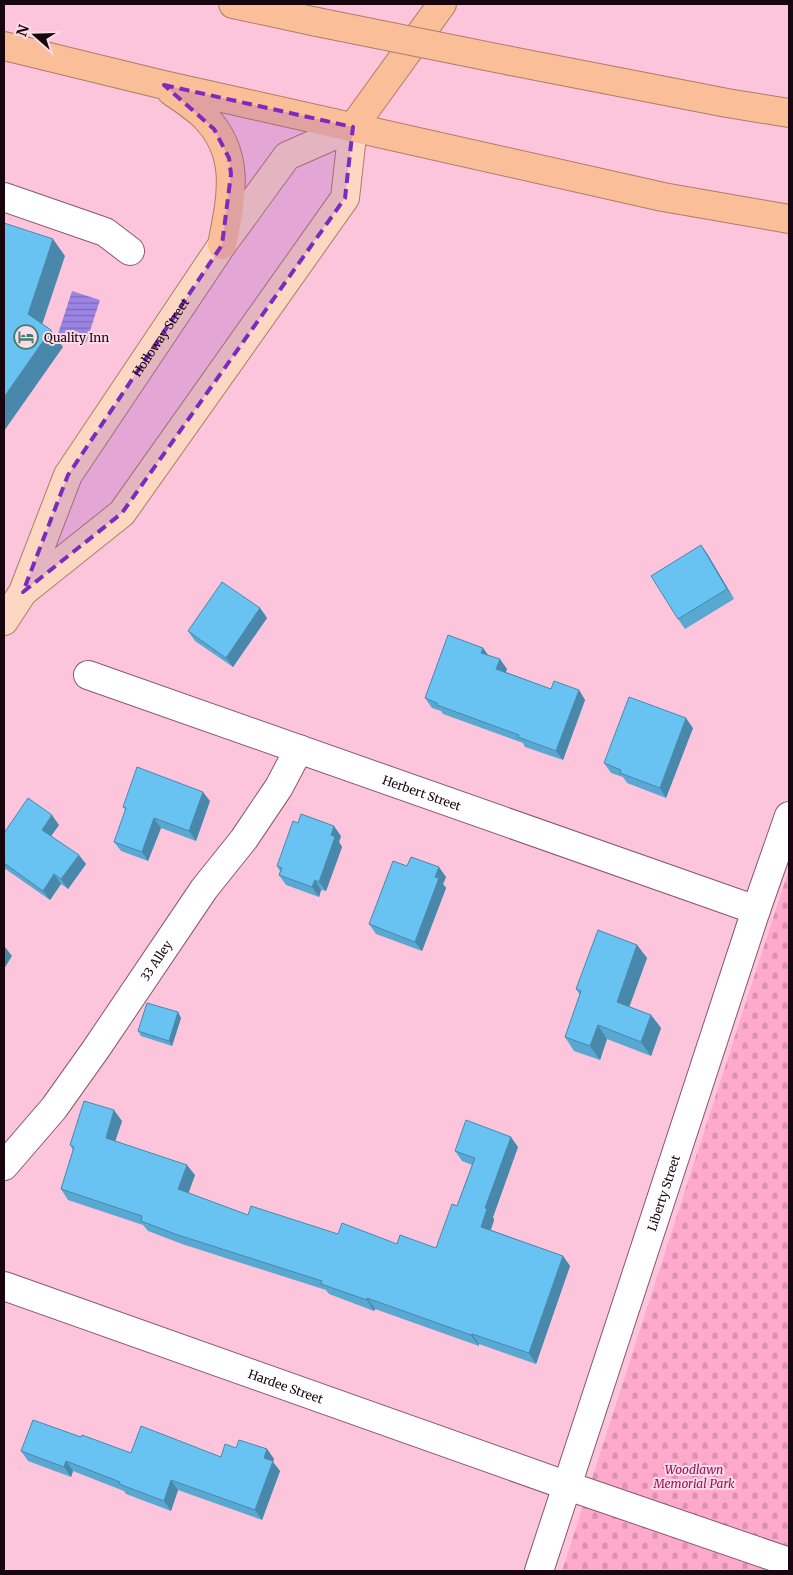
<svg xmlns="http://www.w3.org/2000/svg" width="793" height="1575" font-family="Merriweather,serif">
  <style>
    .cemetery { fill: url(#cemetery-stones) }
    .water { fill: url(#water-rules) }
    .lines { fill: none; stroke-linecap: round; stroke-linejoin: round }
    .minor-casing { stroke: #88586c; stroke-width: 30 }
    .major-casing { stroke: #ab7e68; stroke-width: 30 }
    .highway-casing { stroke: #ab7e68; stroke-width: 30 }
    .minor { stroke: #fff; stroke-width: 28 }
    .major { stroke: #fcd8c2; stroke-width: 28 }
    .highway { stroke: #fabe99; stroke-width: 28 }
    .highway-bridge-casing { stroke: #ab7e68; stroke-width: 30; stroke-linecap: butt }
    .highway-bridge { stroke: #fabe99; stroke-width: 28 }
    .wall { fill: #59a8d1 }
    .shaded-wall { fill: #4988aa }
    .building { fill: #68c3f3; stroke: #4988aa }
    .marked { fill: #7b2cbf; fill-opacity: 0.2; stroke: #7b2cbf; stroke-width: 4; stroke-dasharray: 10 6; stroke-linejoin: round }
    .labels { text-anchor: middle; dominant-baseline: central; stroke-width: 4; stroke-linejoin: round; paint-order: stroke }
    .poi-label { font-size: 12px; fill: #17060d; stroke: #fcdae7; text-anchor: start }
    .street-label { font-size: 12px; fill: #17060d; stroke: #fcdae7 }
    .park-label { font-size: 12px; font-style: italic; fill: #92145a; stroke: #fcdae7 }
  </style>
  <defs>
    <pattern id="cemetery-stones" width="16" height="16" patternUnits="userSpaceOnUse" patternTransform="scale(1.25)"><rect width="16" height="16" fill="#ffa9cd"/><path d="M2 7V4a2 2 0 0 1 4 0v3zM10 15v-3a2 2 0 0 1 4 0v3z" fill="#da90af"/></pattern>
    <pattern id="water-rules" width="6" height="5" patternUnits="userSpaceOnUse" patternTransform="scale(1.25)"><rect width="6" height="5" fill="#9b84e3"/><path d="M0 2.5h6" fill="none" stroke="#7d6ab6"/></pattern>
  </defs>
  <rect width="100%" height="100%" fill="#fdc5db"/>
  <!-- cemetery -->
  <path class="cemetery" d="M 789,869 L 789,1571 L 562,1571 Z"/>
  <!-- water -->
  <path class="water" d="M 72,291 L 100,300 L 86,343 L 58,334 Z"/>
  <g class="lines">
    <!-- minor casing -->
    <g class="minor-casing">
      <g id="minor">
        <path d="M 4,197 L 105,232 L 130,251"/>
        <path id="s1" d="M 88,675 L 756,910"/>
        <path id="s2" d="M 4,1166 L 54,1108 L 96,1049 L 204,889 L 244,839 L 279,787 L 299,749"/>
        <path id="s3" d="M 4,1286 L 568,1486 L 789,1562"/>
        <path id="s4" d="M 539,1571 L 756,910 L 789,816"/>
      </g>
    </g>
    <!-- major casing -->
    <g class="major-casing">
      <g id="major">
        <path id="s5" d="M 4,621 L 23,592 L 68,475 L 222,245 L 287,156 L 353,127 L 345,198 L 122,513 L 23,592"/>
      </g>
    </g>
    <!-- highway casing -->
    <g class="highway-casing">
      <path id="highway" d="M 233,4 L 317,22
        M 4,46 L 164,85 L 663,197 L 789,219
        M 511,61 L 727,103 L 789,113
        M 171,91 C 182,99 195,107 205,117 C 242,155 231,199 222,245
        M 353,127 L 442,4"/>
    </g>
    <!-- minor -->
    <use href="#minor" class="minor"/>
    <!-- major -->
    <use href="#major" class="major"/>
    <!-- highway -->
    <use href="#highway" class="highway"/>
    <!-- highway-bridge casing -->
    <g class="highway-bridge-casing">
      <path id="highway-bridge" d="M 317,22 L 511,61"/>
    </g>
    <!-- highway-bridge -->
    <use href="#highway-bridge" class="highway-bridge"/>
  </g>
  <!-- wall -->
  <path class="wall" d="M 701,545 L 708,555 L 734,599 L 685,629 L 678,619 Z
    M 260,608 L 267,618 L 233,667 L 195,641 L 188,631 Z
    M 483,648 L 488,655 L 507,669 L 506,672 L 551,689 L 579,690 L 585,700 L 563,760 L 525,747 L 523,743 L 443,714 L 441,711 L 432,708 L 425,698 Z
    M 693,728 L 666,798 L 627,783 L 623,777 L 611,773 L 604,763 Z
    M 210,801 L 196,841 L 161,828 L 148,861 L 121,851 L 114,842 L 126,811 L 123,807 Z
    M 59,825 L 51,836 L 86,864 L 68,889 L 61,884 L 50,900 L 4,868 L 4,833 Z
    M 341,836 L 339,842 L 342,847 L 326,891 L 321,890 L 319,897 L 286,885 L 279,875 L 280,871 L 277,866 Z
    M 446,877 L 443,884 L 446,888 L 422,951 L 376,934 L 369,924 Z
    M 637,945 L 647,958 L 629,1007 L 651,1015 L 661,1028 L 651,1056 L 607,1039 L 600,1060 L 574,1051 L 565,1037 L 580,995 L 576,989 Z
    M 178,1012 L 181,1018 L 172,1046 L 141,1036 L 138,1031 Z
    M 122,1121 L 115,1141 L 195,1175 L 188,1193 L 248,1215 L 338,1234 L 397,1244 L 436,1248 L 457,1206 L 472,1165 L 462,1161 L 455,1151 L 518,1147 L 493,1217 L 494,1220 L 491,1230 L 563,1256 L 570,1266 L 536,1364 L 479,1344 L 479,1346 L 375,1309 L 374,1311 L 329,1294 L 326,1290 L 182,1244 L 148,1231 L 143,1225 L 68,1200 L 61,1189 L 73,1150 L 70,1145 Z
    M 81,1437 L 131,1453 L 221,1457 L 236,1448 L 267,1449 L 274,1459 L 273,1462 L 280,1471 L 262,1520 L 178,1490 L 171,1511 L 126,1494 L 124,1491 L 73,1471 L 71,1477 L 28,1461 L 21,1451 Z"/>
  <!-- shaded-wall -->
  <path class="shaded-wall" d="M 53,239 L 65,256 L 40,331 L 28,314 Z
    M 51,330 L 63,347 L 4,431 L 4,397 Z
    M 701,545 L 708,555 L 734,599 L 727,589 Z
    M 260,608 L 267,618 L 233,667 L 226,658 Z
    M 483,648 L 490,658 L 481,653 Z
    M 500,659 L 507,669 L 503,678 L 496,669 Z
    M 579,690 L 585,700 L 563,760 L 556,751 Z
    M 686,718 L 693,728 L 666,798 L 660,788 Z
    M 203,792 L 210,801 L 196,841 L 189,831 Z
    M 52,815 L 59,825 L 49,839 L 42,830 Z
    M 154,818 L 161,828 L 148,861 L 142,852 Z
    M 334,826 L 341,836 L 339,842 L 342,847 L 326,891 L 319,882 L 331,835 Z
    M 79,855 L 86,864 L 68,889 L 61,879 Z
    M 439,867 L 446,877 L 443,884 L 446,888 L 422,951 L 415,942 L 435,877 Z
    M 54,874 L 61,884 L 50,900 L 43,891 Z
    M 315,880 L 321,890 L 319,897 L 312,887 Z
    M 637,945 L 647,958 L 626,1016 L 617,1002 Z
    M 5,947 L 12,956 L 4,969 L 4,949 Z
    M 178,1012 L 181,1018 L 172,1046 L 169,1041 Z
    M 651,1015 L 661,1028 L 651,1056 L 641,1042 Z
    M 598,1025 L 607,1039 L 600,1060 L 590,1046 Z
    M 114,1110 L 122,1121 L 113,1148 L 106,1138 Z
    M 511,1137 L 518,1147 L 493,1217 L 494,1220 L 488,1237 L 481,1227 L 485,1208 Z
    M 187,1165 L 195,1175 L 186,1200 L 178,1189 Z
    M 563,1256 L 570,1266 L 536,1364 L 529,1353 Z
    M 367,1298 L 375,1309 L 374,1311 L 367,1300 Z
    M 472,1334 L 479,1344 L 479,1346 L 471,1335 Z
    M 267,1449 L 274,1459 L 273,1462 L 280,1471 L 262,1520 L 255,1510 L 264,1458 Z
    M 66,1461 L 73,1471 L 71,1477 L 64,1467 Z
    M 171,1480 L 178,1490 L 171,1511 L 164,1501 Z"/>
  <!-- building -->
  <path class="building" d="M 4,223 L 53,239 L 28,314 L 51,330 L 4,397 Z
    M 701,545 L 727,589 L 678,619 L 651,576 Z
    M 222,582 L 260,608 L 226,658 L 188,631 Z
    M 448,635 L 483,648 L 481,653 L 500,659 L 496,669 L 551,689 L 554,681 L 579,690 L 556,751 L 518,737 L 519,735 L 437,705 L 437,703 L 425,698 Z
    M 629,697 L 686,718 L 660,788 L 620,773 L 621,770 L 604,763 Z
    M 137,767 L 203,792 L 189,831 L 154,818 L 142,852 L 114,842 L 126,808 L 123,807 Z
    M 28,798 L 52,815 L 42,830 L 79,855 L 61,879 L 54,874 L 43,891 L 4,863 L 4,833 Z
    M 301,814 L 334,826 L 331,835 L 335,837 L 319,882 L 315,880 L 312,887 L 279,875 L 282,868 L 277,866 L 293,821 L 298,823 Z
    M 411,857 L 439,867 L 435,877 L 439,878 L 415,942 L 369,924 L 393,861 L 407,866 Z
    M 598,930 L 637,945 L 617,1002 L 651,1015 L 641,1042 L 598,1025 L 590,1046 L 565,1037 L 581,991 L 576,989 Z
    M 147,1003 L 178,1012 L 169,1041 L 138,1031 Z
    M 84,1101 L 114,1110 L 106,1138 L 187,1165 L 178,1189 L 248,1215 L 251,1206 L 338,1234 L 342,1223 L 397,1244 L 400,1235 L 436,1248 L 452,1204 L 457,1206 L 475,1158 L 455,1151 L 466,1120 L 511,1137 L 485,1208 L 487,1209 L 481,1227 L 563,1256 L 529,1353 L 472,1334 L 471,1335 L 367,1298 L 367,1300 L 321,1284 L 322,1281 L 175,1234 L 141,1221 L 142,1216 L 61,1189 L 74,1147 L 70,1145 Z
    M 33,1420 L 81,1437 L 82,1435 L 131,1453 L 141,1426 L 221,1457 L 225,1444 L 236,1448 L 239,1440 L 267,1449 L 264,1458 L 273,1461 L 255,1510 L 171,1480 L 164,1501 L 119,1484 L 120,1482 L 66,1461 L 64,1467 L 21,1451 Z"/>
  <!-- marked area -->
  <path class="marked" d="M 164,85 L 353,127 L 345,198 L 122,513 L 23,592 L 68,475 L 222,245 L 231,174 L 229,158 L 214,129 Z"/>
  <!-- icons -->
  <defs>
    <g id="hotel-ring" transform="scale(1.25)"><circle r="9.5" fill="#fcdae7" stroke="#3f7f6d" stroke-width="1.5"/><path d="M-6-4.5h1.5V1H6V5H4.5V3h-9V5H-6ZM-4 0a1.8 1.8 0 1 1 3.6 0ZM.5 0V-2.5h3Q6-2.5 6 0Z" fill="#3f7f6d"/></g>
  </defs>
  <g fill-rule="evenodd">
    <use href="#hotel-ring" x="26" y="337"/>
  </g>
  <g class="labels">
    <!-- poi labels -->
    <g class="poi-label">
      <text x="44" y="337">Quality Inn</text>
    </g>
    <!-- street labels -->
    <g class="street-label">
      <text stroke="none"><textPath href="#s5" startOffset="326">Holloway Street</textPath></text>
      <text stroke="none"><textPath href="#s1" startOffset="354">Herbert Street</textPath></text>
      <text stroke="none"><textPath href="#s2" startOffset="256">33 Alley</textPath></text>
      <text stroke="none"><textPath href="#s4" startOffset="398">Liberty Street</textPath></text>
      <text stroke="none"><textPath href="#s3" startOffset="299">Hardee Street</textPath></text>
    </g>
    <!-- park labels -->
    <g class="park-label">
      <text x="694" y="1469">Woodlawn<tspan x="694" dy="14">Memorial Park</tspan></text>
    </g>
  </g>
  <!-- border -->
  <rect width="793" height="1575" fill="none" stroke="#17060d" stroke-width="10"/>
  <!-- north arrow -->
  <g transform="translate(35 35) rotate(290)" stroke="#fcdae7" stroke-width="4" paint-order="stroke">
  <path d="M0-4L9 19L0 12L-9 19Z" fill="#17060d"/>
  <text y="-8" font-size="14" font-weight="bold" text-anchor="middle" fill="#17060d">N</text>
  </g>
</svg>
